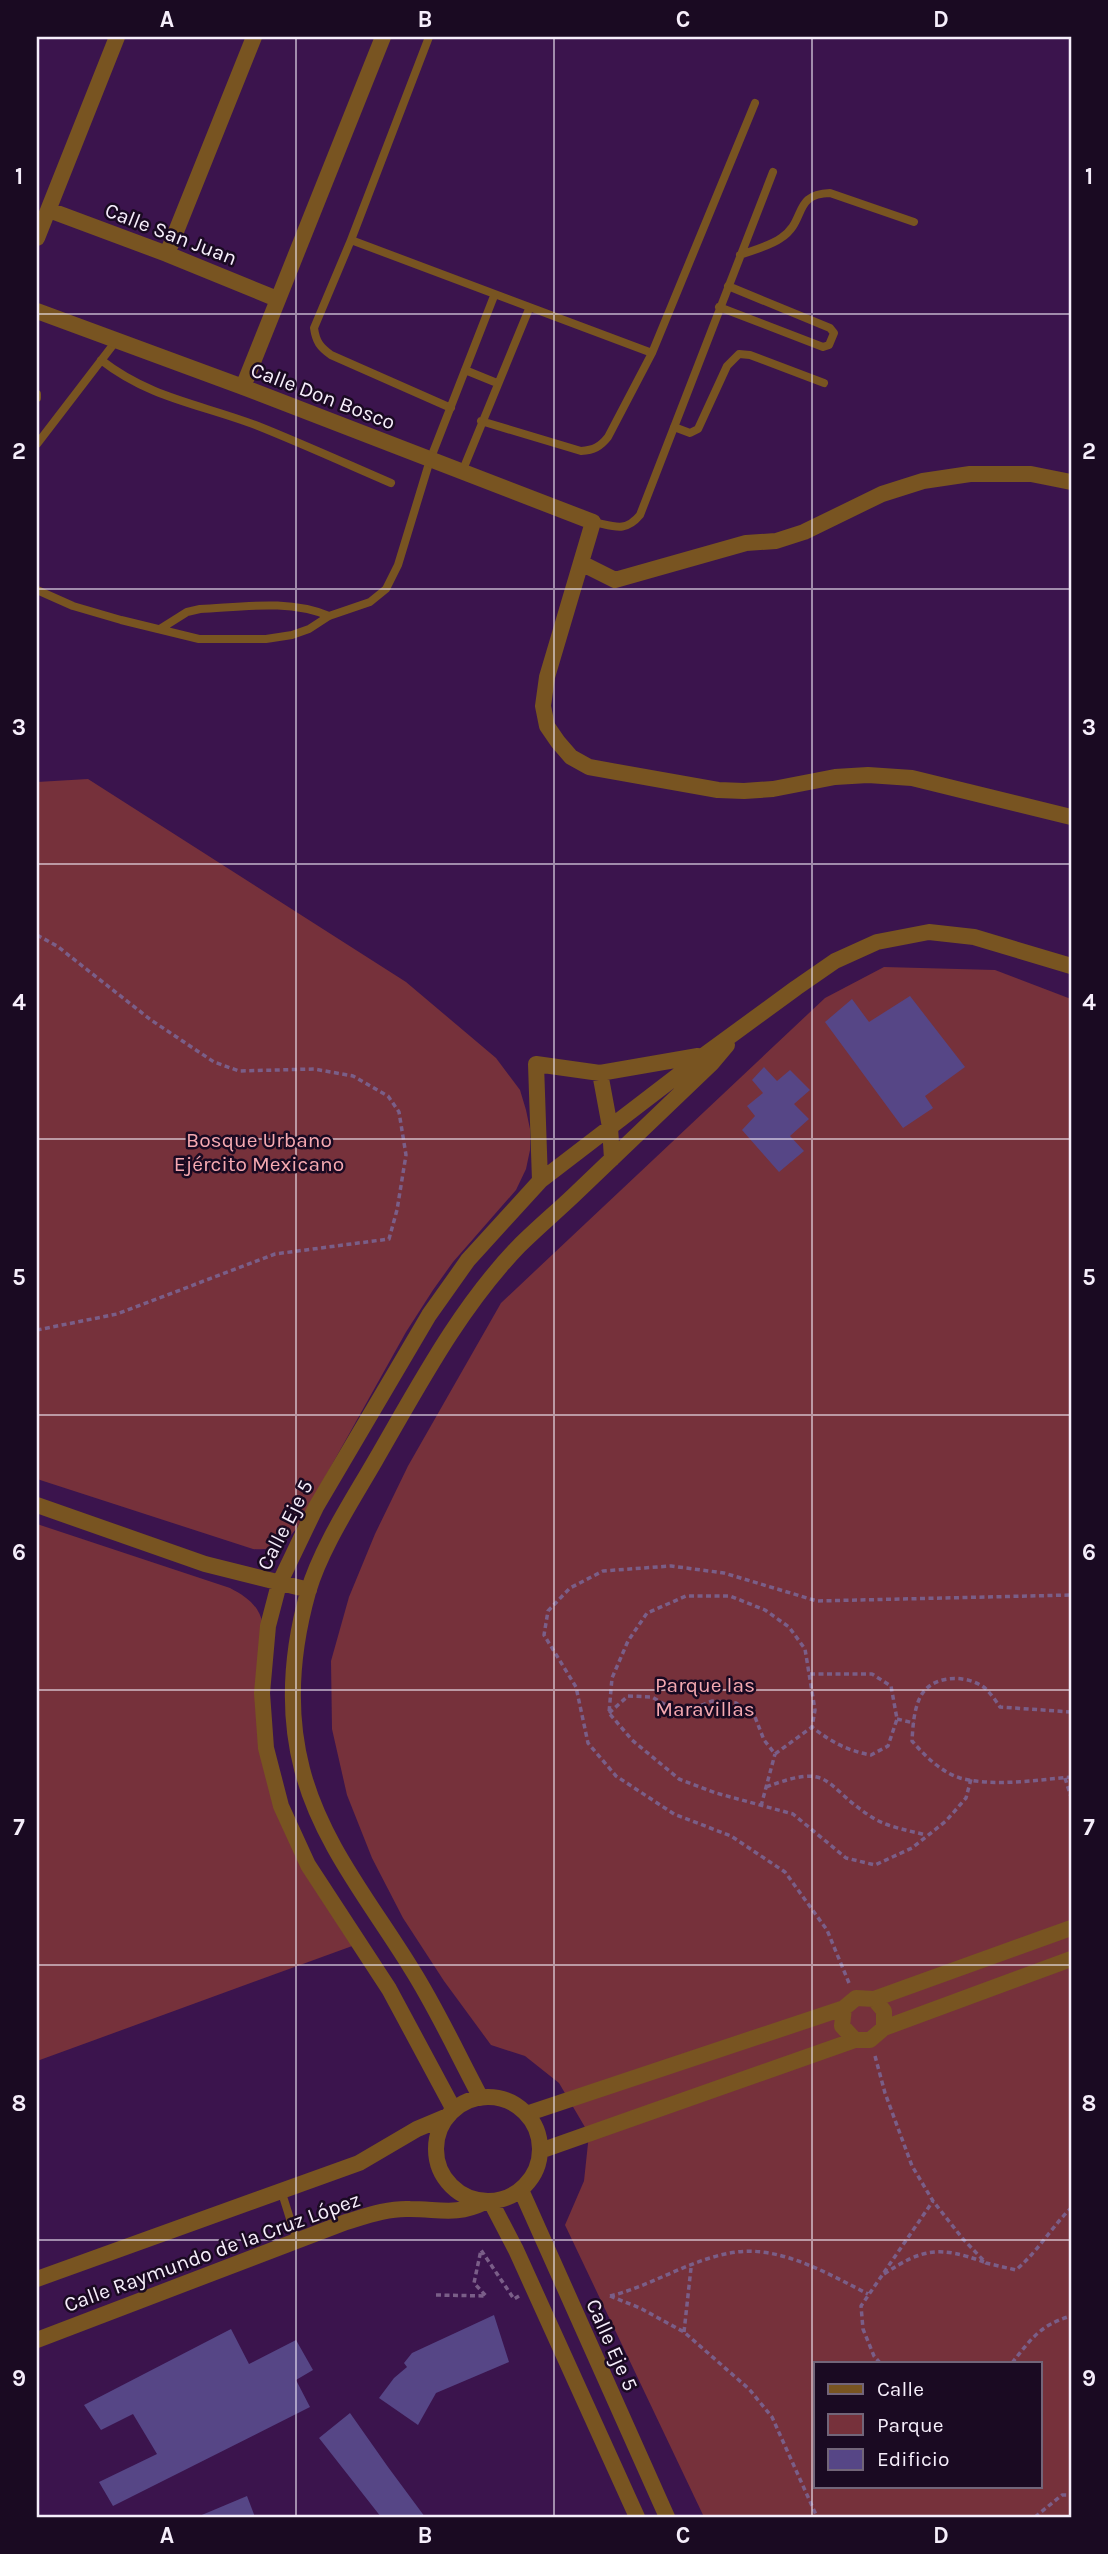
<svg xmlns="http://www.w3.org/2000/svg" width="1108" height="2554" font-family="Karla,sans-serif">
  <style>
    .green { fill: #76313b; fill-rule: evenodd }
    .building { fill: #564686 }
    .lines { fill: none; stroke-linecap: round; stroke-linejoin: round }
    .path { stroke: #7a5e88; stroke-width: 3.5; stroke-dasharray: 5 3.5; stroke-linecap: butt }
    .lane { stroke: #785421; stroke-width: 8 }
    .street { stroke: #785421; stroke-width: 16 }
    .grid { fill: none; stroke: #f6eefb; stroke-width: 2; stroke-opacity: 0.55 }
    .labels { text-anchor: middle; dominant-baseline: central; stroke-width: 5; stroke-linejoin: round; paint-order: stroke }
    .street-label { font-size: 21px; fill: #f6eefb; stroke: #1a0a22 }
    .park-label { font-size: 21px; fill: #f6a9b1; stroke: #1a0a22 }
    .neatline { fill: none; stroke: #f6eefb; stroke-width: 2.5 }
    .grid-label { font-size: 23px; text-anchor: middle; font-weight: bold; fill: #f6eefb }
  </style>
  <rect width="100%" height="100%" fill="#3b144d"/>
  <!-- green -->
  <path class="green" d="M 88,779 L 406,982 L 496,1058 L 520,1090 L 526,1110 L 530,1129 L 530,1150 L 526,1169 L 516,1190 L 453,1262 L 433,1290 L 406,1332 L 296,1529 C 284,1544 273,1551 253,1549 L 37,1479 L 37,782 Z
    M 884,967 L 995,970 L 1071,999 L 1071,2517 L 704,2517 L 565,2225 L 584,2181 L 589,2134 L 559,2083 L 525,2056 L 491,2045 L 444,1981 L 403,1918 L 372,1858 L 347,1795 L 332,1729 L 331,1661 L 349,1597 L 375,1534 L 408,1466 L 501,1303 L 825,998 ZM 816,2363 L 1040,2363 L 1040,2486 L 816,2486 Z
    M 37,1524 L 230,1588 C 247,1597 260,1606 263,1626 L 272,1782 L 355,1945 L 37,2061 Z"/>
  <!-- building -->
  <path class="building" d="M 910,996 L 965,1067 L 925,1096 L 933,1108 L 903,1128 L 825,1022 L 852,999 L 869,1022 Z
    M 764,1067 L 777,1081 L 790,1070 L 810,1090 L 794,1104 L 809,1119 L 790,1136 L 804,1151 L 779,1172 L 742,1130 L 755,1116 L 747,1106 L 763,1093 L 752,1080 Z
    M 494,2315 L 509,2362 L 436,2393 L 418,2425 L 379,2398 L 394,2378 L 407,2367 L 404,2363 L 412,2353 Z
    M 231,2329 L 249,2364 L 296,2340 L 313,2370 L 296,2380 L 310,2407 L 113,2506 L 99,2482 L 157,2454 L 133,2414 L 101,2430 L 84,2405 Z
    M 350,2413 L 388,2467 L 425,2517 L 381,2517 L 319,2438 Z
    M 247,2496 L 255,2517 L 197,2517 Z"/>
  <g class="lines">
    <!-- path -->
    <path class="path" d="M 37,935 L 57,946 L 151,1020 L 214,1062 L 239,1071 L 314,1069 L 353,1076 L 388,1096 L 399,1112 L 406,1155 L 397,1210 L 389,1239 L 275,1254 L 117,1314 L 37,1330
      M 810,1674 L 872,1674 L 891,1686 L 897,1719 L 888,1746 L 871,1755 C 848,1751 831,1742 812,1727
      M 1071,1712 L 1000,1707 C 996,1701 991,1694 986,1689 C 971,1676 941,1674 926,1689 C 914,1701 913,1725 912,1741 C 925,1756 941,1772 960,1778 C 993,1787 1037,1780 1071,1777
      M 609,1713 L 628,1696 L 652,1697 L 669,1707 L 695,1708 L 712,1701 L 736,1703 L 755,1717 L 764,1740 L 775,1754 L 812,1727 L 815,1710 L 805,1649 L 789,1627 L 765,1610 L 730,1596 L 686,1596 L 647,1613 L 628,1641 L 612,1678 L 609,1713 L 632,1740 L 679,1779 L 716,1793 L 793,1814 L 846,1858 L 875,1865 L 912,1848 L 946,1821 L 966,1798 L 971,1779
      M 897,1719 L 914,1723
      M 1065,1778 L 1071,1797
      M 766,1787 C 833,1762 821,1784 870,1816 C 886,1827 907,1830 926,1835
      M 761,1806 L 775,1754
      M 849,1983 L 827,1930 L 785,1872 L 731,1836 L 674,1814 L 616,1776 L 588,1743 L 576,1687 L 544,1635 L 548,1611 L 570,1588 L 603,1571 L 671,1566 L 724,1573 L 817,1601 L 1071,1595
      M 875,2056 L 885,2093 L 912,2166 L 933,2201 L 963,2239 L 986,2263 L 1016,2270 C 1038,2251 1051,2228 1071,2208
      M 884,2274 C 923,2248 940,2246 984,2262
      M 436,2295 L 486,2296 L 474,2283 L 481,2250 L 514,2299 L 519,2296
      M 610,2296 L 640,2308 L 684,2332 L 749,2389 L 772,2417 L 817,2517
      M 610,2296 C 652,2286 694,2257 737,2252 C 781,2246 831,2275 868,2294
      M 684,2332 L 691,2268
      M 880,2363 L 874,2356 L 863,2329 L 861,2306 L 933,2201
      M 1012,2363 C 1031,2339 1040,2325 1071,2316
      M 1035,2517 L 1062,2495 L 1071,2495"/>
    <!-- lane -->
    <path class="lane" d="M 351,240 L 429,37
      M 740,255 C 753,250 770,246 781,238 C 807,221 792,194 830,193 L 914,222
      M 719,307 L 823,347 L 829,345 L 834,333 L 830,328 L 728,286
      M 101,360 C 151,399 201,404 258,426 C 303,444 347,464 391,483
      M 465,370 L 497,383
      M 37,394 L 37,398
      M 451,408 L 331,355 C 320,347 316,342 314,328 L 351,240 L 652,353
      M 481,421 L 581,451 C 594,450 600,447 608,437 L 652,353 L 755,103
      M 674,427 L 690,433 L 698,429 L 727,366 L 739,354 L 750,355 L 824,383
      M 37,444 L 116,341
      M 462,472 L 529,309
      M 593,522 C 614,526 625,533 640,515 L 773,172
      M 37,590 L 73,606 L 121,620 L 199,639 L 266,639 L 292,635 L 309,629 L 329,616 L 370,602 L 386,589 L 398,565 L 430,460 L 494,296
      M 160,629 L 187,612 L 200,609 C 242,607 289,599 329,616
      M 281,2190 L 297,2241"/>
    <!-- street -->
    <path class="street" d="M 49,210 L 167,254 L 277,299
      M 37,238 L 117,37
      M 167,254 L 254,37
      M 37,311 L 243,387 L 593,522 L 547,677 L 543,706 L 547,726 L 558,742 L 571,757 L 589,767 L 718,790 L 744,791 L 773,789 L 835,777 L 868,775 L 912,778 L 1071,817
      M 243,387 L 383,37
      M 581,563 L 615,580 L 746,543 L 776,541 L 804,532 L 882,494 L 923,481 L 970,474 L 1031,474 L 1071,482
      M 600,1073 L 610,1127 L 612,1159
      M 540,1181 L 536,1064 L 600,1073 L 698,1056
      M 37,1505 L 205,1564 L 309,1590
      M 874,1999 L 884,2011 L 884,2028
      M 844,2008 L 842,2026 L 855,2040
      M436 2149a52 52 0 1 1 104 0a52 52 0 1 1-104 0Z
      M 481,2098 C 458,2055 437,2009 411,1968 C 371,1903 321,1843 302,1769 C 287,1711 292,1649 308,1592 C 321,1548 352,1501 375,1461 C 418,1387 459,1308 519,1246 C 536,1229 555,1213 573,1196 C 619,1152 665,1108 711,1064 L 727,1045
      M 454,2110 L 389,1989 L 308,1865 L 281,1806 L 266,1748 L 262,1693 L 268,1626 L 279,1584 L 316,1507 L 429,1315 L 468,1260 L 540,1181 L 703,1056 L 796,988 L 835,961 L 877,942 L 929,932 L 974,937 L 1071,966
      M 526,2114 L 844,2008 L 856,1998 L 874,1999 L 1071,1928
      M 540,2151 L 855,2040 L 870,2040 L 884,2028 L 1071,1959
      M 521,2190 L 667,2517
      M 491,2202 L 516,2250 L 637,2517
      M 37,2279 L 359,2163 L 417,2129 L 448,2116
      M 37,2340 L 346,2222 C 366,2216 388,2208 410,2209 C 440,2209 456,2216 485,2202"/>
  </g>
  <!-- grid -->
  <path class="grid" d="M 296,37 L 296,2517M 554,37 L 554,2517M 812,37 L 812,2517M 37,314 L 1071,314M 37,589 L 1071,589M 37,864 L 1071,864M 37,1139 L 1071,1139M 37,1415 L 1071,1415M 37,1690 L 1071,1690M 37,1965 L 1071,1965M 37,2240 L 1071,2240"/>
  <g class="labels">
    <!-- street labels -->
    <g class="street-label">
      <text transform="translate(171 234) rotate(21)">Calle San Juan</text>
      <text transform="translate(323 396) rotate(21)">Calle Don Bosco</text>
      <text transform="translate(285 1525) rotate(-63)">Calle Eje 5</text>
      <text transform="translate(212 2252) rotate(-20)">Calle Raymundo de la Cruz López</text>
      <text transform="translate(612 2345) rotate(66)">Calle Eje 5</text>
    </g>
    <!-- park labels -->
    <g class="park-label">
      <text x="259" y="1140">Bosque Urbano<tspan x="259" dy="24">Ejército Mexicano</tspan></text>
      <text x="705" y="1685">Parque las<tspan x="705" dy="24">Maravillas</tspan></text>
    </g>
  </g>
  <!-- border -->
  <rect width="1108" height="2554" fill="none" stroke="#1a0a22" stroke-width="77"/>
  <!-- legend -->
  <rect x="814" y="2362" width="228" height="126" fill="#1a0a22" stroke="#726579" stroke-width="2"/>
  <rect x="828" y="2384" width="35" height="10" fill="#785421" stroke="#726579" stroke-width="2"/>
  <text x="877" y="2396" font-size="21" fill="#f6eefb">Calle</text>
  <rect x="828" y="2414" width="35" height="21" fill="#76313b" stroke="#726579" stroke-width="2"/>
  <text x="877" y="2432" font-size="21" fill="#f6eefb">Parque</text>
  <rect x="828" y="2449" width="35" height="21" fill="#564686" stroke="#726579" stroke-width="2"/>
  <text x="877" y="2466" font-size="21" fill="#f6eefb">Edificio</text>
  <rect x="38" y="38" width="1032" height="2478" class="neatline"/>
  <g class="grid-label">
    <text x="167" y="27">A</text>
    <text x="425" y="27">B</text>
    <text x="683" y="27">C</text>
    <text x="941" y="27">D</text>
    <text x="19" y="184">1</text>
    <text x="1089" y="184">1</text>
    <text x="19" y="459">2</text>
    <text x="1089" y="459">2</text>
    <text x="19" y="735">3</text>
    <text x="1089" y="735">3</text>
    <text x="19" y="1010">4</text>
    <text x="1089" y="1010">4</text>
    <text x="19" y="1285">5</text>
    <text x="1089" y="1285">5</text>
    <text x="19" y="1560">6</text>
    <text x="1089" y="1560">6</text>
    <text x="19" y="1835">7</text>
    <text x="1089" y="1835">7</text>
    <text x="19" y="2111">8</text>
    <text x="1089" y="2111">8</text>
    <text x="19" y="2386">9</text>
    <text x="1089" y="2386">9</text>
    <text x="167" y="2543">A</text>
    <text x="425" y="2543">B</text>
    <text x="683" y="2543">C</text>
    <text x="941" y="2543">D</text>
  </g>
</svg>
